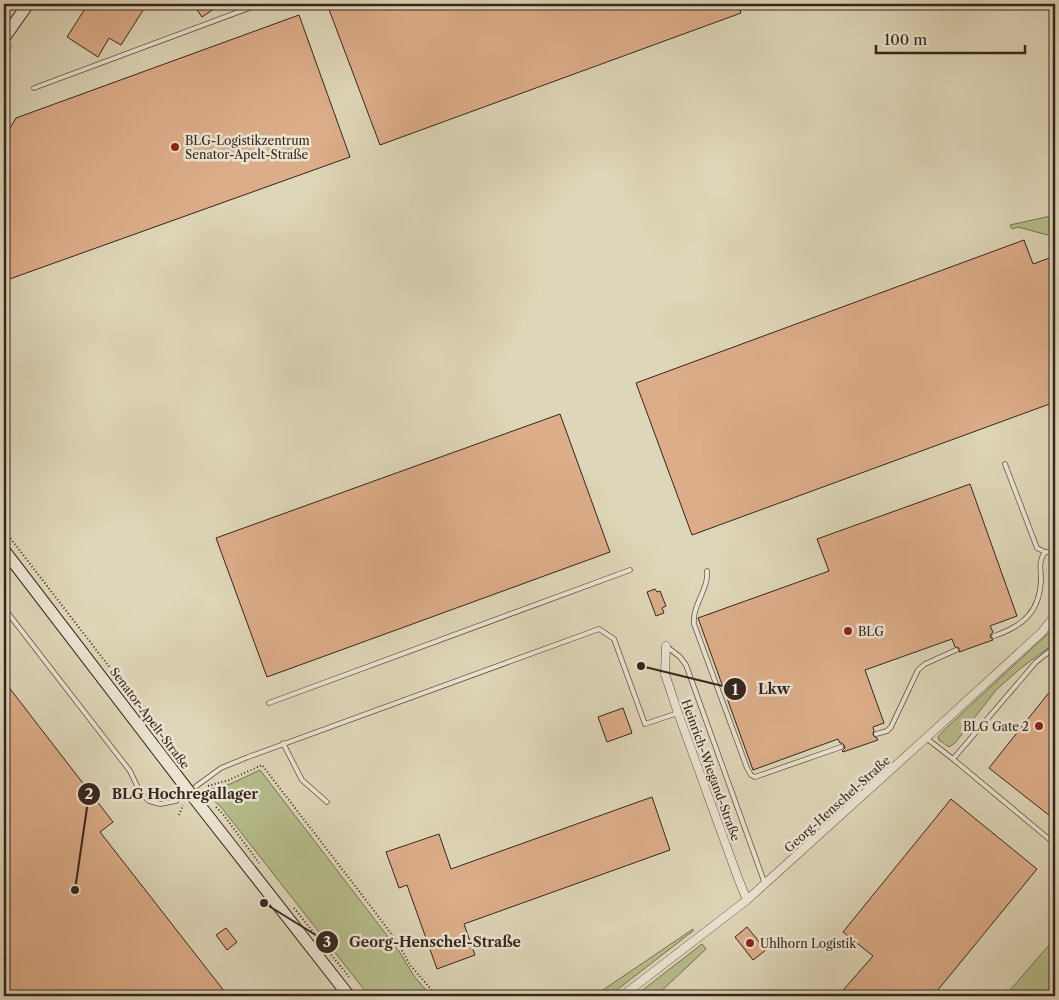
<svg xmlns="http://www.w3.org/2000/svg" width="1059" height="1000" font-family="'Libre Caslon Text',serif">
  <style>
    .green { fill: #b6bc8b; stroke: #767054 }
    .building { fill: #dcad89; stroke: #37251e }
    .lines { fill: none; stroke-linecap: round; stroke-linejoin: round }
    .lane-casing { stroke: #615144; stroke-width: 5.5 }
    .street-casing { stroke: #615144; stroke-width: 9 }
    .secondary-casing { stroke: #37251e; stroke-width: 13 }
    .path { stroke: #37251e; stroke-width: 2; stroke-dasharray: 1 2.5; stroke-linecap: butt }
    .lane { stroke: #eae4d1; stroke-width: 4 }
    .street { stroke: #eae4d1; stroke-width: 8 }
    .secondary { stroke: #eae4d1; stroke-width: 11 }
    .secondary-bridge-casing { stroke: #37251e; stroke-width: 13; stroke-linecap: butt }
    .secondary-bridge { stroke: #eae4d1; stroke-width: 11 }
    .poi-dot { fill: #8f2418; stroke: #eae4d1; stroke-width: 2 }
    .labels { text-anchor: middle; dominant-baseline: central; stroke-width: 5; stroke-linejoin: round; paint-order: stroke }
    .poi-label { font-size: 12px; fill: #37251e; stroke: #eae4d1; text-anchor: start }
    .street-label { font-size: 12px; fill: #37251e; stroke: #eae4d1 }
    .leader { fill: none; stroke: #37251e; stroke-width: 2 }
    .callout-dot { fill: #37251e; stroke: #eae4d1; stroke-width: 2 }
    .mark-label { font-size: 15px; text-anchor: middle; font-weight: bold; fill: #fff }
    .callout-label { font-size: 14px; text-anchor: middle; font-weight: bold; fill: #37251e; stroke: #eae4d1; stroke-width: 5; stroke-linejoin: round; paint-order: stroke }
  </style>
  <rect width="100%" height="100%" fill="#ded6b8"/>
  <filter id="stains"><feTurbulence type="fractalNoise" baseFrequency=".004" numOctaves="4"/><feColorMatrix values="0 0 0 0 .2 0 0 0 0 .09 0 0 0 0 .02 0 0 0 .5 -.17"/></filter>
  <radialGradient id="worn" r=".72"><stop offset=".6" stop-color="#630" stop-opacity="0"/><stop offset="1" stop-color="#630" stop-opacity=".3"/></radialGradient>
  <!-- green -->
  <path class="green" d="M 1055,215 L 1055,237 L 1018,227 L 1012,229 L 1010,225 Z
    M 1055,627 L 1055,643 L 1022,667 L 996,690 L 955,743 L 949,747 L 939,740 L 938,737 L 943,731 Z
    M 260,770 L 399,951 L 414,976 L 431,996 L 369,996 L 221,807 L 203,791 L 230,784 Z
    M 693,929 L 693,931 L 609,996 L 594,996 Z
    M 1055,938 L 1055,993 L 1053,996 L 1005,996 Z
    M 702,944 L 706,949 L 656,996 L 635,996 Z"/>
  <!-- building -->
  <path class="building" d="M 88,4 L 147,4 L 121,45 L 109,38 L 98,57 L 67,37 Z
    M 193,4 L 221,4 L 202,17 Z
    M 327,4 L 738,4 L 741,13 L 380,145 Z
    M 299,15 L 350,157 L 4,281 L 4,138 L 16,118 Z
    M 1024,240 L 1033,264 L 1055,256 L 1055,402 L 692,535 L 636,383 Z
    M 560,414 L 610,552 L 267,677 L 216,538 Z
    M 970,484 L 1017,616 L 990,626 L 993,632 L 991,634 L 990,637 L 993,640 L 959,652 L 959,648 L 955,647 L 952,639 L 865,670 L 884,723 L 873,727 L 874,731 L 873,733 L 873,735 L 875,737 L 877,738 L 878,740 L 843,752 L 842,751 L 845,748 L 844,745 L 842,743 L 840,743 L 838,739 L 753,770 L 698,618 L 829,571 L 817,539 Z
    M 655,589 L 657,592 L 660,591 L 666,606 L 662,608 L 664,613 L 656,616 L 647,592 Z
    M 4,681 L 113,822 L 100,832 L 228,996 L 4,996 Z
    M 1055,685 L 1055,820 L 989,768 Z
    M 623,708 L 632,733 L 607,742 L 598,717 Z
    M 652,797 L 670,850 L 464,924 L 475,955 L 437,969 L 407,885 L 399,888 L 386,852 L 439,834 L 451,869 Z
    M 951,799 L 1037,869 L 933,996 L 838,996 L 873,956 L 843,932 Z
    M 747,927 L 766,950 L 753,960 L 735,937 Z
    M 226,928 L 237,942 L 227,950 L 216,935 Z"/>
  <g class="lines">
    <!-- lane casing -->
    <g class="lane-casing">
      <path id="lane" d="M 34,88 L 260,4
        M 1053,456 L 1055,461
        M 1005,464 L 1037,548 L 1045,552
        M 707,571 C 709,589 692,605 694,624 L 747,768 L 751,775 L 755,777 L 841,747
        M 4,608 L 130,771 L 140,792 L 149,801 L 160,804 L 176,801 L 221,768 L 248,757 L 599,629 L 614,639 L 645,724 L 678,713
        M 994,636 C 1023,626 1040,612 1041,579 C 1041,568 1038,562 1045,552 L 1055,552
        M 666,646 L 680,657 L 686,665 L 765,884
        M 269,703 L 630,570
        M 876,734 L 887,731 L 891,727 L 918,670 L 925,664 L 956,650
        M 926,738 L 953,759 L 1055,844
        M 283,743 L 302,780 L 327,802
        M 953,759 L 1036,662 L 1055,647"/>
    </g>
    <!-- street casing -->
    <g class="street-casing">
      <path id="street" d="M 666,646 L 665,674 L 678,713 L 738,878 L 747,900
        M 622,996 L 747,900 L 926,738 L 1042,632 L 1055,615"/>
    </g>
    <!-- secondary casing -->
    <g class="secondary-casing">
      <path id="secondary" d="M 4,38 L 28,4
        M 4,550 L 184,785
        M 194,798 L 349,996"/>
    </g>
    <!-- path -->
    <path class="path" d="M 38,9 L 42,4
      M 4,58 L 12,46
      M 4,530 L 171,747 L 176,756
      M 208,786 L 229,780 L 262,765 L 372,908 L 398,943 L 410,965 L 437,996
      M 216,807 L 223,814 L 259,863
      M 179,815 L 183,805
      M 294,908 L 349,977
      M 359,991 L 364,996"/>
    <!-- lane -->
    <use href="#lane" class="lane"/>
    <!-- street -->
    <use href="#street" class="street"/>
    <!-- secondary -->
    <use href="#secondary" class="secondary"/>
    <!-- secondary-bridge casing -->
    <g class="secondary-bridge-casing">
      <path id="secondary-bridge" d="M 184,785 L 194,798"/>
    </g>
    <!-- secondary-bridge -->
    <use href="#secondary-bridge" class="secondary-bridge"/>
  </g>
  <!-- markers -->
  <g class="poi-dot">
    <circle cx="175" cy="147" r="5"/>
    <circle cx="848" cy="631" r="5"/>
    <circle cx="1039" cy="726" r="5"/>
    <circle cx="750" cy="943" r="5"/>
  </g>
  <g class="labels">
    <!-- poi labels -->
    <g class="poi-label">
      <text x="185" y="140">BLG-Logistikzentrum<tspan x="185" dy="14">Senator-Apelt-Straße</tspan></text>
      <text x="858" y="631">BLG</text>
      <text x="1029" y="726" text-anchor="end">BLG Gate 2</text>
      <text x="760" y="943">Uhlhorn Logistik</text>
    </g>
    <!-- street labels -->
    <g class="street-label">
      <text transform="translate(150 718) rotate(53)">Senator-Apelt-Straße</text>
      <text transform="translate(711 770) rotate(70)">Heinrich-Wiegand-Straße</text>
      <text transform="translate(837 804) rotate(-42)">Georg-Henschel-Straße</text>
    </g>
  </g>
  <!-- callouts -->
  <path class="leader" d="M641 666L735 689M75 890L89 794M264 903L327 942"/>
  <g class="callout-dot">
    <circle cx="641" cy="666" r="5"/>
    <circle cx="75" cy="890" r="5"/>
    <circle cx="264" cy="903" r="5"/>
    <circle cx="735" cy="689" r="12"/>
    <circle cx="89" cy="794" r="12"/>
    <circle cx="327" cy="942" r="12"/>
  </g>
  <g class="mark-label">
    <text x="735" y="695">1</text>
    <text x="89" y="799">2</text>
    <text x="327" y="947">3</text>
  </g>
  <g class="callout-label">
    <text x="774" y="694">Lkw</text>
    <text x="185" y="799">BLG Hochregallager</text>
    <text x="435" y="947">Georg-Henschel-Straße</text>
  </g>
  <!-- margin -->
  <rect width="1059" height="1000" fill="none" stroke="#ded6b8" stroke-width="20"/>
  <rect x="5" y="5" width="1049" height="990" fill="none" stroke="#37251e" stroke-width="2.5"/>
  <rect x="10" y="10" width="1039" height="980" fill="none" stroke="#37251e"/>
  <!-- scale -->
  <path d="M876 45v8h149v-8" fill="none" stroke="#37251e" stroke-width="2.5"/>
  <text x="884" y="45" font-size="15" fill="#37251e" stroke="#eae4d1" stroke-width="4" paint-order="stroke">100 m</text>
  <rect width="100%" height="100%" filter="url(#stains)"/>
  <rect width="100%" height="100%" fill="url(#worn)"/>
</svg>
